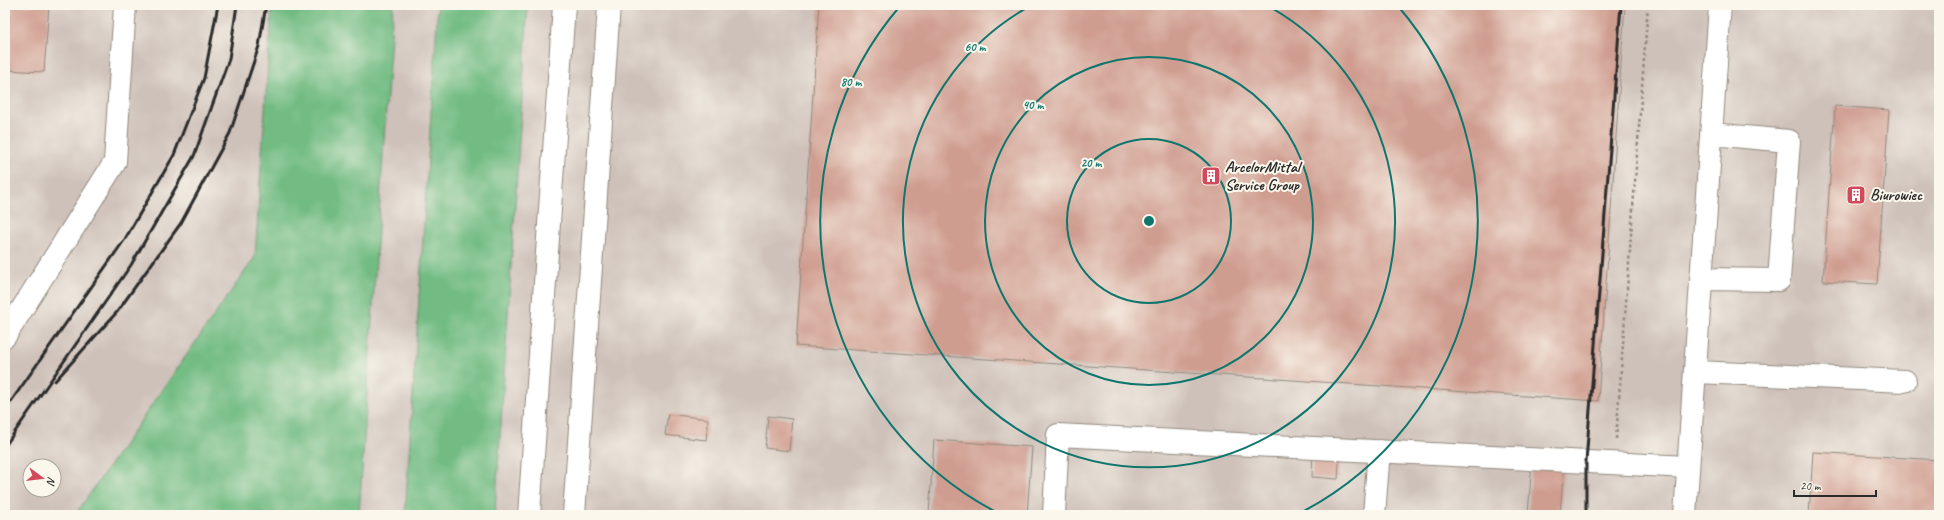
<svg xmlns="http://www.w3.org/2000/svg" width="1944" height="520" font-family="Caveat,sans-serif">
  <style>
    .industrial { fill: #cec1ba; fill-rule: evenodd }
    .forest { fill: #72bc83; stroke: #4e7457 }
    .building { fill: #cf9d90 }
    .lines { fill: none; stroke-linecap: round; stroke-linejoin: round }
    .minor-casing { stroke: #90887c; stroke-width: 24 }
    .path { stroke: #90887c; stroke-width: 2.5; stroke-dasharray: 3 3; stroke-linecap: butt }
    .minor { stroke: #fff; stroke-width: 22 }
    .rail { stroke: #2b2b2b; stroke-width: 3 }
    .ring { fill: none; stroke: #0f766e; stroke-width: 2 }
    .labels { text-anchor: middle; dominant-baseline: central; stroke-width: 4; stroke-linejoin: round; paint-order: stroke }
    .poi-label { font-size: 16px; font-weight: bold; fill: #2b2b2b; stroke: #fbf7ec; text-anchor: start }
    .centre { fill: #0f766e; stroke: #fbf7ec; stroke-width: 2 }
    .ring-label { font-size: 12px; text-anchor: middle; font-weight: bold; fill: #0f766e; stroke: #fbf7ec; stroke-width: 4; stroke-linejoin: round; paint-order: stroke }
  </style>
  <rect width="100%" height="100%" fill="#fbf7ec"/>
  <filter id="ink" filterUnits="userSpaceOnUse"><feTurbulence type="fractalNoise" baseFrequency=".025" numOctaves="2"/><feDisplacementMap in="SourceGraphic" scale="8" xChannelSelector="R" yChannelSelector="G"/><feConvolveMatrix kernelMatrix="1 2 1 2 8 2 1 2 1" color-interpolation-filters="sRGB"/></filter>
  <filter id="wash" filterUnits="userSpaceOnUse"><feTurbulence type="fractalNoise" baseFrequency=".012" numOctaves="4" result="noise"/><feDisplacementMap in="SourceGraphic" scale="16" xChannelSelector="R" yChannelSelector="G"/><feGaussianBlur stdDeviation="0.9" result="paint"/><feColorMatrix in="noise" values="0 0 0 0 0 0 0 0 0 0 0 0 0 0 0 0 0 1.4 0 .05"/><feComposite in="paint" operator="in"/></filter>
  <g filter="url(#wash)">
    <rect width="100%" height="100%" fill="#f5e6ce"/>
    <!-- industrial -->
    <path class="industrial" d="M 5,5 L 1939,5 L 1939,515 L 5,515 ZM 30,466 L 54,466 L 54,490 L 30,490 Z"/>
    <!-- forest -->
    <path class="forest" d="M 272,5 L 393,5 L 359,515 L 75,515 L 255,257 Z
      M 438,5 L 528,5 L 495,515 L 405,515 Z"/>
    <g id="blocks">
      <!-- building -->
      <path class="building" d="M 10,5 L 49,5 L 44,72 L 5,70 Z
        M 819,5 L 1625,5 L 1598,401 L 796,346 Z
        M 1835,106 L 1889,110 L 1877,284 L 1823,281 Z
        M 668,414 L 708,419 L 706,440 L 665,435 Z
        M 768,416 L 792,419 L 789,451 L 765,448 Z
        M 934,440 L 1032,447 L 1027,515 L 929,515 Z
        M 1313,447 L 1340,449 L 1338,479 L 1312,477 Z
        M 1813,452 L 1939,460 L 1939,515 L 1809,515 Z
        M 1532,461 L 1564,463 L 1560,515 L 1528,515 Z"/>
    </g>
  </g>
  <g filter="url(#ink)">
    <use href="#blocks" fill-opacity="0" stroke="#90887c" stroke-width="1"/>
    <g class="lines">
      <!-- minor casing -->
      <g class="minor-casing">
        <path id="minor" d="M 1701,279 L 1779,280 L 1789,141 L 1711,134
          M 5,336 L 115,162 L 125,5
          M 1695,372 L 1905,381
          M 529,515 L 564,5
          M 574,515 L 609,5
          M 1054,515 L 1058,435 L 1688,467
          M 1374,515 L 1379,451
          M 1685,515 L 1720,5"/>
      </g>
      <!-- path -->
      <path class="path" d="M 1616,439 L 1648,5"/>
      <!-- minor -->
      <use href="#minor" class="minor"/>
      <!-- rail -->
      <path class="rail" d="M 55,381 L 117,312 L 181,223 L 230,133 L 259,46 L 266,5
        M 5,410 L 125,239 L 174,155 L 204,78 L 218,5
        M 5,446 L 131,265 L 194,156 L 229,59 L 237,5
        M 1586,515 L 1586,462 L 1621,5"/>
    </g>
  </g>
  <!-- distance rings -->
  <g class="ring">
    <circle cx="1149" cy="221" r="82"/>
    <circle cx="1149" cy="221" r="164"/>
    <path d="M1268 6A246 246 0 1 1 1030 6"/>
    <path d="M1000 514A329 329 0 0 1 901 5M1397 5A329 329 0 0 1 1298 514"/>
  </g>
  <!-- icons -->
  <defs>
    <g id="building-square" transform="scale(1)"><rect x="-9" y="-9" width="18" height="18" rx="4" fill="#d1495b" stroke="#fbf7ec"/><path d="M-4-6H4V6H1V3H-1V6H-4ZM-2.5-4.3h1.7v1.8h-1.7ZM.8-4.3h1.7v1.8H.8ZM-2.5-1h1.7V.8h-1.7ZM.8-1h1.7V.8H.8Z" fill="#fff"/></g>
  </defs>
  <g fill-rule="evenodd">
    <use href="#building-square" x="1211" y="176"/>
    <use href="#building-square" x="1856" y="195"/>
  </g>
  <g class="labels">
    <!-- poi labels -->
    <g class="poi-label">
      <text x="1225" y="167">ArcelorMittal<tspan x="1225" dy="18">Service Group</tspan></text>
      <text x="1870" y="195">Biurowiec</text>
    </g>
  </g>
  <circle cx="1149" cy="221" r="6" class="centre"/>
  <g class="ring-label">
    <text x="975" y="51">60 m</text>
    <text x="851" y="86">80 m</text>
    <text x="1033" y="109">40 m</text>
    <text x="1091" y="167">20 m</text>
  </g>
  <!-- margin -->
  <rect width="1944" height="520" fill="none" stroke="#fbf7ec" stroke-width="20"/>
  <!-- north arrow -->
  <g transform="translate(42 478) rotate(105)"><circle r="19" fill="#fbf7ec" stroke="#a8a59f"/>
  <path d="M0-3L7 15L0 10L-7 15Z" fill="#d1495b"/>
  <text y="-6" font-size="11" font-weight="bold" text-anchor="middle" fill="#2b2b2b">N</text>
  </g>
  <!-- scale -->
  <path d="M1794 490v6h82v-6" fill="none" stroke="#2b2b2b" stroke-width="2"/>
  <text x="1800" y="490" font-size="12" fill="#2b2b2b" stroke="#fbf7ec" stroke-width="3" paint-order="stroke">20 m</text>
</svg>
